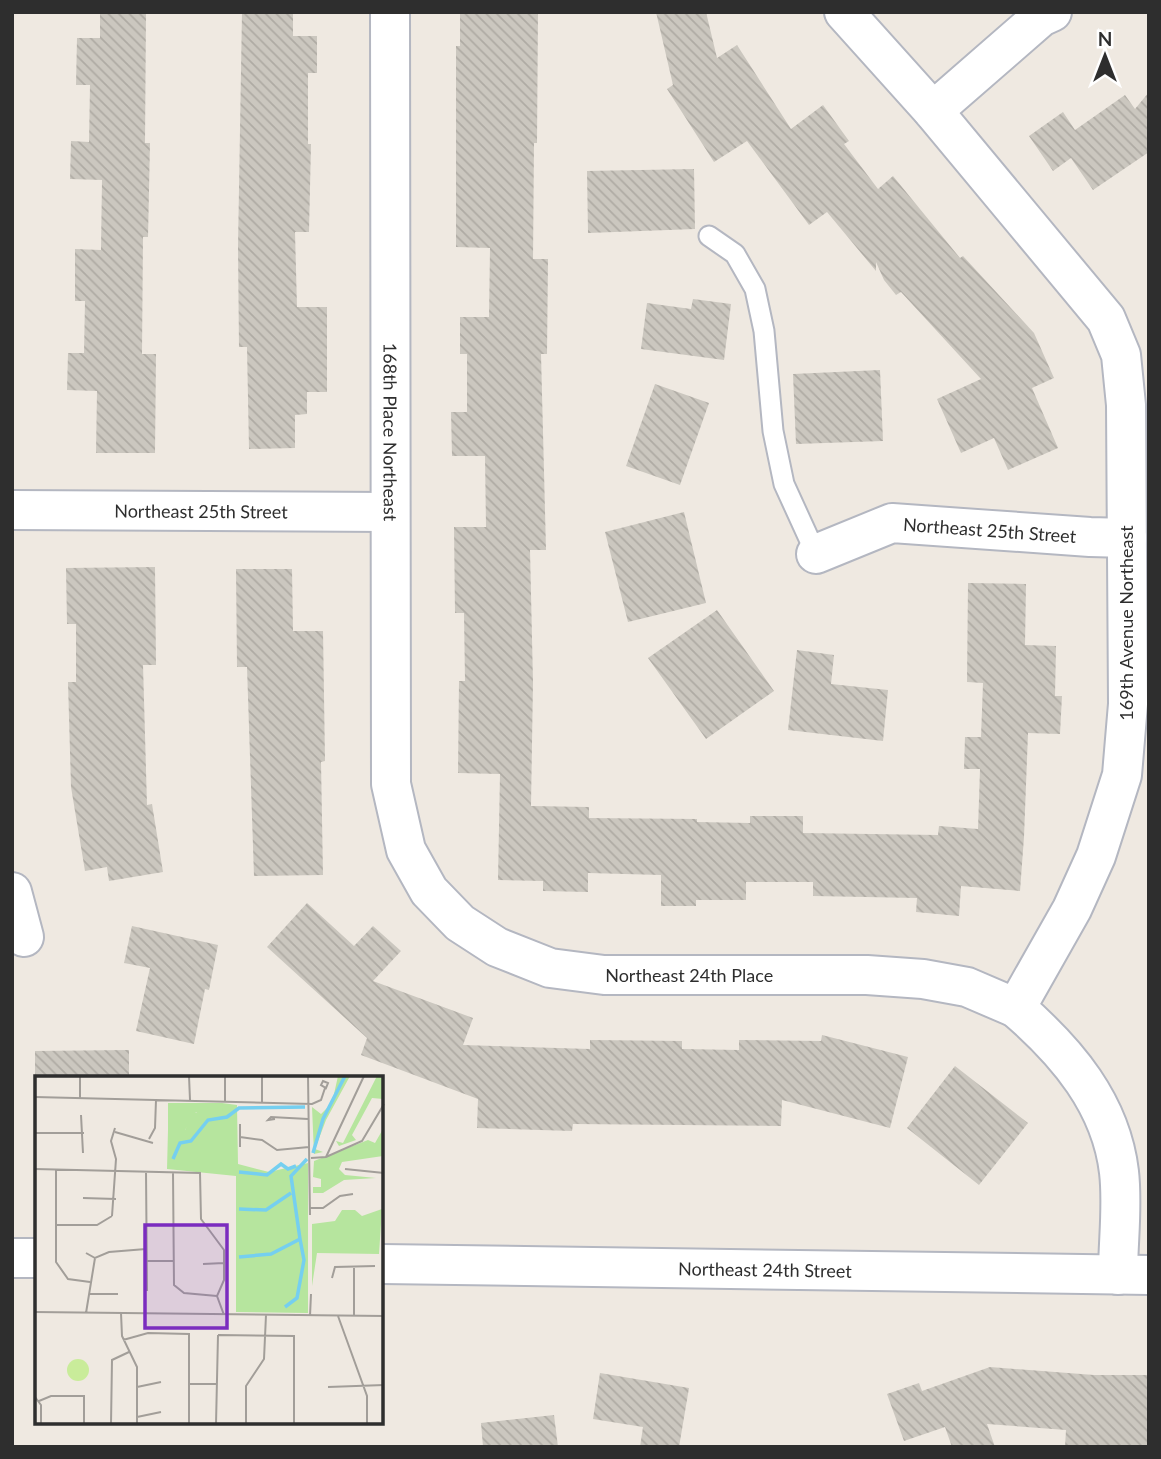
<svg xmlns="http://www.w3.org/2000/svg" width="1161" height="1459" font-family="Lato,sans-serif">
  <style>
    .building { fill: url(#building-back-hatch) }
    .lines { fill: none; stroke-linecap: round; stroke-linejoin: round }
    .service-casing { stroke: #b4b7c1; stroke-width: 23 }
    .minor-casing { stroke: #b4b7c1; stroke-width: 42 }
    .secondary-casing { stroke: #b4b7c1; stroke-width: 42 }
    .service { stroke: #fff; stroke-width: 19 }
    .minor { stroke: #fff; stroke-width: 38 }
    .secondary { stroke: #fff; stroke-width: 38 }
    .labels { text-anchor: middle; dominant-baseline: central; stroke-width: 7; stroke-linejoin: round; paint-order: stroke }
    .street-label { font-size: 18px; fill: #2e2e2e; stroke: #fff }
    .inset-river { fill: none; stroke: #75cff0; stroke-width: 3.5 }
    .inset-road { fill: none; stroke: #a29e99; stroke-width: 2 }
    .view { fill: #7b2cbf; fill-opacity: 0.15; stroke: #7b2cbf; stroke-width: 3.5 }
    .inset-edge { fill: none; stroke: #2e2e2e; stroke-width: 3.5 }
  </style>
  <defs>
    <pattern id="building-back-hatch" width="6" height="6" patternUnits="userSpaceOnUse" patternTransform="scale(1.75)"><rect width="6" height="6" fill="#cbc7bf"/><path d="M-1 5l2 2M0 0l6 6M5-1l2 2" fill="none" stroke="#afaba4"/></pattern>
  </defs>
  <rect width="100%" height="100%" fill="#efe9e1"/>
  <!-- building -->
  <path class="building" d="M 100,12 L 146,12 L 145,143 L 150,143 L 148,237 L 143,237 L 142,354 L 156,354 L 155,453 L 96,453 L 97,391 L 67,390 L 68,353 L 84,353 L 85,301 L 75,301 L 75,249 L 101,250 L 102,180 L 70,179 L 71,141 L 89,142 L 90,85 L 76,85 L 77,38 L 100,38 Z
    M 242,12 L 293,12 L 293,36 L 317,36 L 317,73 L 308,73 L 308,144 L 311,144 L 309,232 L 295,232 L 297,307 L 327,307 L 327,392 L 307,392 L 307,414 L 295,415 L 295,448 L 249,449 L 247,347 L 239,347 L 238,247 Z
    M 460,12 L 538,12 L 537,143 L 534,143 L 533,259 L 548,259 L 547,354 L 541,354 L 546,550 L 530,550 L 533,682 L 531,806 L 589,807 L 589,818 L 697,819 L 697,822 L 750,823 L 750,816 L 803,816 L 803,833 L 938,835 L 939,826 L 978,829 L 980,769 L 964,769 L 965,737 L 981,737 L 983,683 L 967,682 L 968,583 L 1026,584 L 1025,645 L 1056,646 L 1055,696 L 1062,696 L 1060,734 L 1028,733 L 1024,837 L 1020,891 L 961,886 L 959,916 L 916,912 L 917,898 L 813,896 L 813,882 L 746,882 L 746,900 L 696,900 L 696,906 L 661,906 L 661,875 L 588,873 L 588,892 L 543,891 L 543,881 L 498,880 L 500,774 L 458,773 L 459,681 L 465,681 L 464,613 L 455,613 L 454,527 L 486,527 L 485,456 L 452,456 L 451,412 L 467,412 L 467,354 L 460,354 L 460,317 L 489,317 L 490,248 L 456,247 L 456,46 L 460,46 Z
    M 656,12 L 706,12 L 717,58 L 737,45 L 791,129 L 823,105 L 849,141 L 844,144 L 878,189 L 893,176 L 960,258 L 963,256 L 1034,333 L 1054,378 L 1032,388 L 1058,448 L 1008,470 L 994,438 L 961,453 L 937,399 L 981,379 L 901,292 L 896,295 L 884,280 L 876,262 L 876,271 L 827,212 L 809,225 L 747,141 L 714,162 L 667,89 L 673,85 Z
    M 1149,92 L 1149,152 L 1093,190 L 1071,158 L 1053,171 L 1029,136 L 1063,112 L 1075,130 L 1125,95 L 1135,109 Z
    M 694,169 L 695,229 L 588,233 L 587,171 Z
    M 693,299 L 731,304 L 724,360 L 641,349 L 647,303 L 691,309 Z
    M 880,370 L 883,441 L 796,444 L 793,374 Z
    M 655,384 L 709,403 L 680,485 L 626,466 Z
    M 684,512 L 706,603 L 628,622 L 605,532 Z
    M 155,567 L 156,665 L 143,665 L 147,805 L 152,804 L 163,872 L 109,881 L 107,867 L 85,871 L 71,787 L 68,682 L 76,682 L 76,624 L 67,624 L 66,568 Z
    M 236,569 L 292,569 L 293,631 L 323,631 L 325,761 L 321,762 L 323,875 L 254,876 L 247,667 L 237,667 Z
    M 717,610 L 774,691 L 706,739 L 648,658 Z
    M 797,650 L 834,655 L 831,684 L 888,690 L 883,741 L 788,730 Z
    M 307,903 L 354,946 L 373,926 L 401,951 L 373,981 L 473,1018 L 463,1045 L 590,1049 L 590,1040 L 682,1041 L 682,1049 L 739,1050 L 739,1040 L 821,1041 L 822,1035 L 908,1057 L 890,1128 L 782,1100 L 781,1126 L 573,1124 L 572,1131 L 477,1128 L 478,1099 L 361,1055 L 367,1038 L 267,947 Z
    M 132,926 L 218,945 L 209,990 L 205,989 L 194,1044 L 136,1031 L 150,968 L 124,963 Z
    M 129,1050 L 129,1077 L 35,1077 L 35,1051 Z
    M 955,1066 L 1028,1123 L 979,1185 L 907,1128 Z
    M 990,1367 L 1094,1375 L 1148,1375 L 1149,1447 L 1065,1447 L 1066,1430 L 987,1424 L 995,1447 L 952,1447 L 945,1427 L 904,1441 L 887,1394 L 919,1383 L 922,1391 Z
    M 600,1373 L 689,1388 L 679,1447 L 640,1447 L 643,1427 L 593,1419 Z
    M 554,1415 L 558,1447 L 483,1447 L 481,1423 Z"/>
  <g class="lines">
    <!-- service casing -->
    <g class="service-casing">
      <path id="service" d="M 709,236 L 735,254 L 755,289 L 764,331 L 773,431 L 784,484 L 816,554"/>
    </g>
    <!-- minor casing -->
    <g class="minor-casing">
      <g id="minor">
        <path id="s1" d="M 390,12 L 391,784 L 406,850 L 429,891 L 460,923 L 497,947 L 550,968 L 604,975 L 867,975 L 923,979 L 967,987 L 1016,1008"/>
        <path d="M 844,12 L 933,111 L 1106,319 L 1121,355 L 1126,405 L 1128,704 L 1122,775 L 1096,856 L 1072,909 L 1016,1008 C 1067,1052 1111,1104 1119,1172 C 1123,1206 1118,1241 1118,1275"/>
        <path d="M 933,111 L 1041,17 L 1052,12"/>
        <path id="s2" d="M 12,510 L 389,512"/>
        <path id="s3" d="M 816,554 L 892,523 L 1090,537 L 1127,538"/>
        <path d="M 12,892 L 24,937"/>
      </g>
    </g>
    <!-- secondary casing -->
    <g class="secondary-casing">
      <g id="secondary">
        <path d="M 12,1258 L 37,1258"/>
        <path id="s4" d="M 382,1264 L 1149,1275"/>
      </g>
    </g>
    <!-- service -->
    <use href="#service" class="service"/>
    <!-- minor -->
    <use href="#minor" class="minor"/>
    <!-- secondary -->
    <use href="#secondary" class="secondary"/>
  </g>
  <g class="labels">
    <!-- street labels -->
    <g class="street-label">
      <text stroke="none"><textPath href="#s1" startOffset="420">168th Place Northeast</textPath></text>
      <text stroke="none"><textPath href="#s2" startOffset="189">Northeast 25th Street</textPath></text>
      <text stroke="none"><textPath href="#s3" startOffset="180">Northeast 25th Street</textPath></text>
      <text transform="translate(1126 623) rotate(-90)">169th Avenue Northeast</text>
      <text stroke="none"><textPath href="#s1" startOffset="1172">Northeast 24th Place</textPath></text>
      <text stroke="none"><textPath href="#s4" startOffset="383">Northeast 24th Street</textPath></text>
    </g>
  </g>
  <!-- overview -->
  <g transform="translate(35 1076)">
    <rect width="348" height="348" fill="#efe9e1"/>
    <path d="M 303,0 L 315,0 L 291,44 L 280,73 L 288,76 L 279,78 L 277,31 L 286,38 L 297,27 ZM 342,0 L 348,0 L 348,23 L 337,22 L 317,59 L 321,64 L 304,70 L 301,65 L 308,67 ZM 187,27 L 202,29 L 203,88 L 234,96 L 273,87 L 273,237 L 201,236 L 201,100 L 132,93 L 133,54 L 150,54 L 157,38 ZM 348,53 L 348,80 L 307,86 L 304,93 L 310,99 L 341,102 L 309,104 L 288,117 L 278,117 L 278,111 L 286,111 L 286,103 L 278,101 L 279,85 L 333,64 L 340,67 ZM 347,133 L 344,178 L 282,177 L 277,210 L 277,148 L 300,145 L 307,134 L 320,134 L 327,140 Z" fill="#b6e59e"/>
    <path d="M 133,27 L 187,27 L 188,39 L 161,36 L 150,54 L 133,54 Z" fill="#b6e59e"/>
    <path d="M32 294a11 11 0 1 1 22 0a11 11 0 1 1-22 0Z" fill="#c9ec9a"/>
    <path class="inset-river" d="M 278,77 L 288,43 L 310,0M 138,83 L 145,67 L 156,65 L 173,44 L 192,41 L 204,32 L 270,31M 204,96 L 232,99 L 246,88 L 253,93 L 261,90M 204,133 L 231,134 L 256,117M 204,181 L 236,178 L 265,163 L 256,100 L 272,83M 250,231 L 262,222 L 269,184 L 265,163"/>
    <path class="inset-road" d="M 154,0 L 155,24M 227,0 L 227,26M 273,0 L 275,139M 288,5 L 293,7 L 291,12 L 286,9 ZM 0,21 L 277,28 L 286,24 L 290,12M 45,22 L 45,0M 190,25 L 190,0M 46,39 L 48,77M 240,43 L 233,44 L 236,41 L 273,43M 205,48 L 205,71M 80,56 L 118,67M 0,57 L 49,57M 205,61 L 227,64 L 242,74 L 274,71M 114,63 L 120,52 L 121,24M 291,81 L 329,0M 276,82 L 291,81 L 327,65 L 349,28M 0,93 L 165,97 L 166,143 L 189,174 L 189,204 L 182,220 L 189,239M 21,93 L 21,186 L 33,203 L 55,206M 310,93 L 349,97M 111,95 L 112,215M 138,97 L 139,209 L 149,217 L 182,220M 48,122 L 81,123M 275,132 L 288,132 L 305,120 L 318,118M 77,140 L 81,83 L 76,65 L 80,52M 21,149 L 62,149 L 77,140M 51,177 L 60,182 L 74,176 L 111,173M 111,185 L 138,185M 168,188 L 189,187M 319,192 L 319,240M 297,202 L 300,191 L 340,190M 55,218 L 83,218M 0,236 L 349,240M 51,237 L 60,182M 86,237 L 87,260 L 102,291 L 102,348M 275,240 L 276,218M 303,240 L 332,320 L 332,348M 183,259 L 259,260 L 259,348M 88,264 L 113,257 L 154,258 L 154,348M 154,308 L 182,308M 102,311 L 126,306M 293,311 L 349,309M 0,321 L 6,329 L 6,348M 4,325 L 16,320 L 49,320 L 49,348M 102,341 L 126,336M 76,348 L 77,284 L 94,276M 181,348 L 183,259M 211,348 L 211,310 L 229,283 L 231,239M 211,348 L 259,348"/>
    <path class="view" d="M 110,149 L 192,149 L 192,252 L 110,252 Z"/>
    <rect width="348" height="348" class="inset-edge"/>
  </g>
  <!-- border -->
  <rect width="1161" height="1459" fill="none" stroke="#2e2e2e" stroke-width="28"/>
  <!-- north arrow -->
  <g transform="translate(1105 56)" stroke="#ffffff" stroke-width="5" paint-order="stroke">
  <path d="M0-5L12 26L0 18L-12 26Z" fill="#2e2e2e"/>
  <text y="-10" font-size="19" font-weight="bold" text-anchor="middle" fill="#2e2e2e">N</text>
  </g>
</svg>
